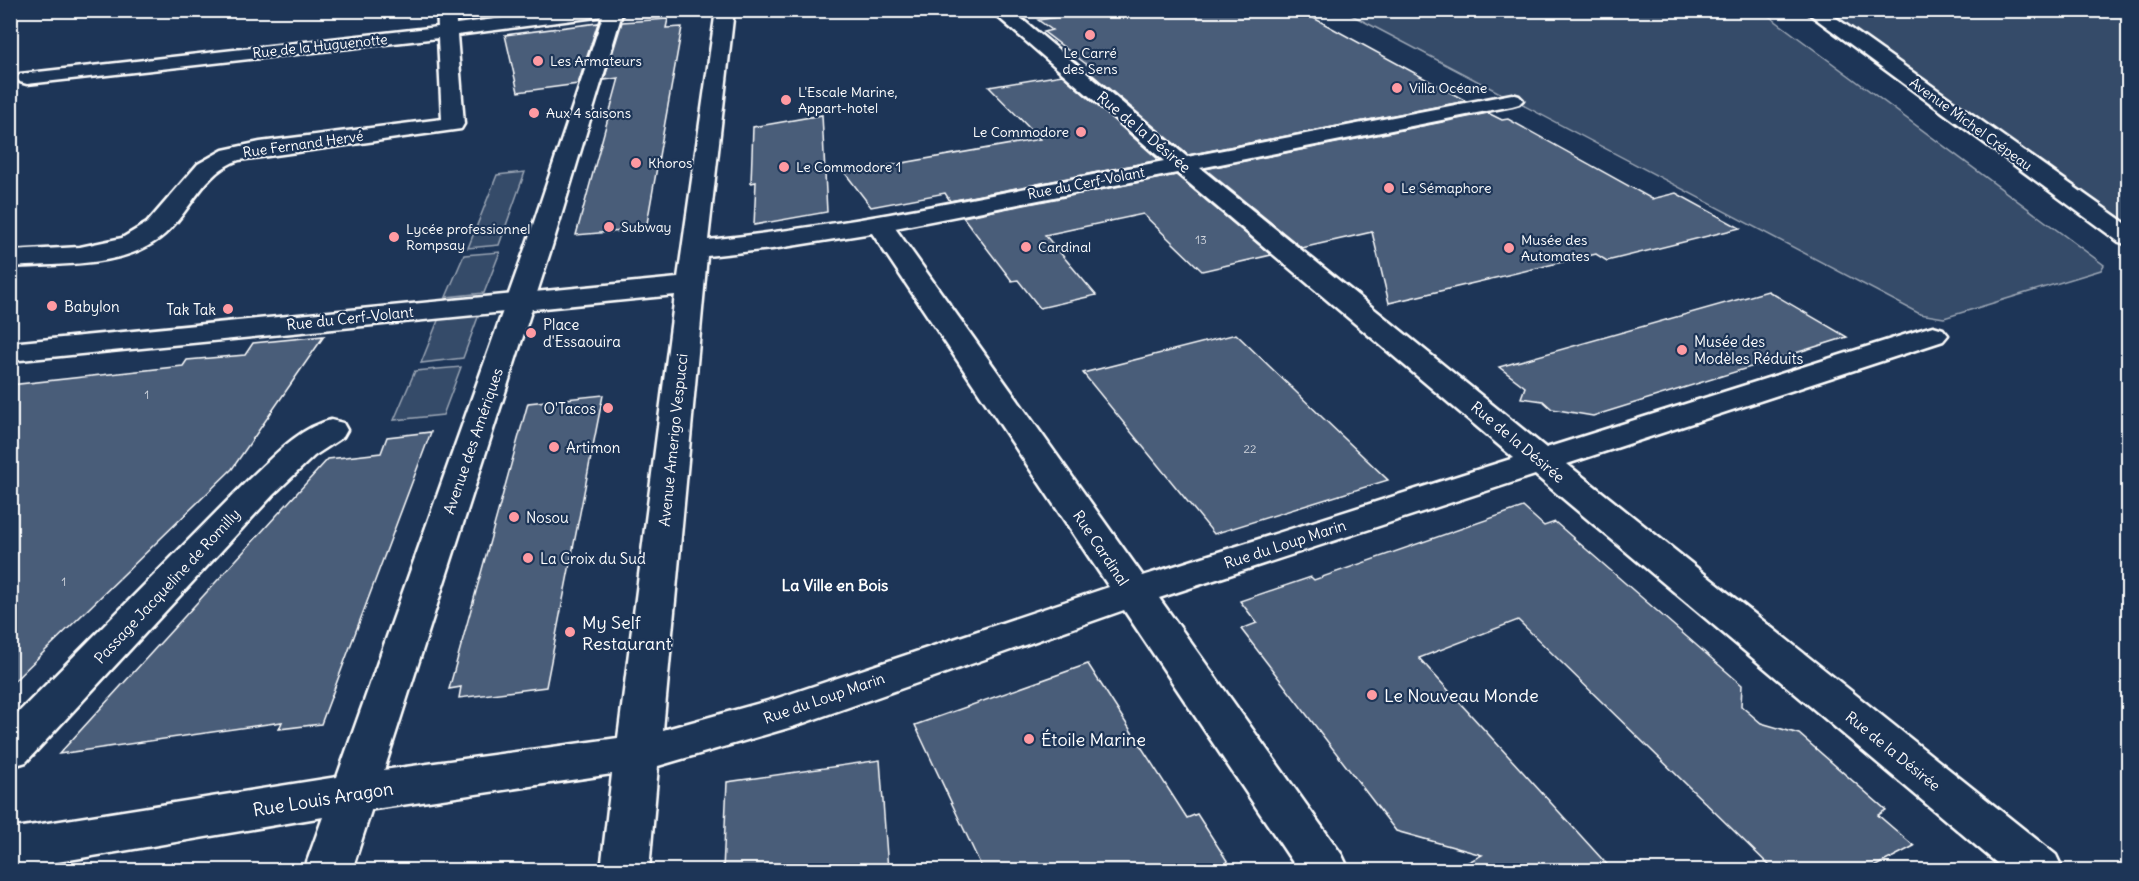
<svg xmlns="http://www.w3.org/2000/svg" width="2139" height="881" font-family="Delius,sans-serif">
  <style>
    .green { fill: #364b69; stroke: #9aa5b4; stroke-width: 1.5 }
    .building { fill: #4a5d79; stroke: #fff; stroke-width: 1.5 }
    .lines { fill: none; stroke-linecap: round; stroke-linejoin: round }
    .pedestrian-casing { stroke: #fff; stroke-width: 5 }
    .minor-casing { stroke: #fff; stroke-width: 5 }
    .tertiary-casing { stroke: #fff; stroke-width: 5 }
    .pedestrian { fill: #1d3557; fill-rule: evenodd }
    .minor { fill: #1d3557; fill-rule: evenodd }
    .tertiary { fill: #1d3557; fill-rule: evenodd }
    .poi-dot { fill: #ff9aa2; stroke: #1d3557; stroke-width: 2 }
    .labels { text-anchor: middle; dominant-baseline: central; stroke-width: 4.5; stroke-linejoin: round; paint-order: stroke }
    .number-label { font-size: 12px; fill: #d2d6de }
    .far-street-label { font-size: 14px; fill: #fff; stroke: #1d3557 }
    .far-poi-label { font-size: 14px; fill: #fff; stroke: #1d3557; text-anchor: start }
    .street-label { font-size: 15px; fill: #fff; stroke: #1d3557 }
    .poi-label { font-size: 15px; fill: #fff; stroke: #1d3557; text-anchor: start }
    .neighbourhood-label { font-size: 16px; font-weight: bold; fill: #fff; stroke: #1d3557 }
    .near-poi-label { font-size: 18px; fill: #fff; stroke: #1d3557; text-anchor: start }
    .near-street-label { font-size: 18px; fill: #fff; stroke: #1d3557 }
  </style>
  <rect width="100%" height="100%" fill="#1d3557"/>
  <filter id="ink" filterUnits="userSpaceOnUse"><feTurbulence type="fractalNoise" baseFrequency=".0167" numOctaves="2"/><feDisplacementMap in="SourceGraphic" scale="12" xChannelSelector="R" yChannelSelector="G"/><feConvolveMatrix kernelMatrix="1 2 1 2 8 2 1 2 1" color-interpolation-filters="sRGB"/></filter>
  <g filter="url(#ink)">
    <!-- green -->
    <path class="green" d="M 1344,11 L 1762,11 L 2104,265 L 2101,270 L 1944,318 L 1920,314 Z
      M 1813,11 L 2128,11 L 2128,237 Z
      M 525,172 L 499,245 L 468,248 L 497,175 Z
      M 500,252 L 484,293 L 446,297 L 464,255 Z
      M 481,309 L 463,358 L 421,363 L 441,313 Z
      M 461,367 L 443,415 L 394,420 L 415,371 Z"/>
    <!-- building -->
    <path class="building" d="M 1152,10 L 1299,10 L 1466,101 L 1188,155 L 1088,71 L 1094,70 L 1044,32 L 1052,30 L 1038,20 L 1090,12 L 1096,16 Z
      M 668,19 L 666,28 L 682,27 L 646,229 L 576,235 L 619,78 L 604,80 L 622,22 Z
      M 598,23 L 578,84 L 518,92 L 505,35 Z
      M 1062,75 L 1159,160 L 950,201 L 945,193 L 871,207 L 845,173 L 1040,139 L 989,87 Z
      M 1488,113 L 1502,120 L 1508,119 L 1652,199 L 1676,193 L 1740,228 L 1607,261 L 1596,254 L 1389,303 L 1372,232 L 1302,248 L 1205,169 Z
      M 822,115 L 827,212 L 754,225 L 756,182 L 751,183 L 753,127 Z
      M 1176,175 L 1271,255 L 1202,271 L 1143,214 L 1045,235 L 1096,295 L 1040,308 L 1018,280 L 1012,281 L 963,217 Z
      M 1768,291 L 1847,337 L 1593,416 L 1552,409 L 1543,401 L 1521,398 L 1525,387 L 1499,367 Z
      M 1236,334 L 1324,419 L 1388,480 L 1214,534 L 1083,373 Z
      M 324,336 L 232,469 L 10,685 L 10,385 L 183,366 L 187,360 L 245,355 L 253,343 Z
      M 603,395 L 546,687 L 459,698 L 461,687 L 449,689 L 528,403 Z
      M 431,432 L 321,724 L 279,729 L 282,722 L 59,754 L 328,459 L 381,453 L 387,437 Z
      M 1523,507 L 1544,526 L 1555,522 L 1742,685 L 1741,706 L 1761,723 L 1799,734 L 1886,810 L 1878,815 L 1914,846 L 1868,870 L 1774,870 L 1518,620 L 1419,658 L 1612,870 L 1453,870 L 1482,855 L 1396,831 L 1241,629 L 1257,623 L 1240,601 L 1311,577 L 1314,580 Z
      M 1088,664 L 1187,818 L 1197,814 L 1233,870 L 983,870 L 915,725 Z
      M 880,760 L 888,870 L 723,870 L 727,782 Z"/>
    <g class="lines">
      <!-- pedestrian casing -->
      <g class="pedestrian-casing">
        <path id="pedestrian" d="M 605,10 L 623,10 L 552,246 L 352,870 L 304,870 L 323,817 L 10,870 L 10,829 L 337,777 L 526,246 Z
          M 331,420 L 343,423 L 347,430 L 343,437 L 314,456 L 273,495 L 26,762 L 10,767 L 10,721 L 249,479 C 273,457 298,428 331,420 Z"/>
      </g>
      <!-- minor casing -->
      <g class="minor-casing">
        <path id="minor" d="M 437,10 L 455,10 L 456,24 L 566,10 L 621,10 L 612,15 L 457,35 L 464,124 L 461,129 L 239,160 C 203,172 192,210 165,234 C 126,269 60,263 10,267 L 10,251 L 80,247 L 122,238 L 147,223 L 198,164 L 223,150 L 260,142 L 442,119 L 438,38 L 27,84 L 20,82 L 17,78 L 20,74 L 438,27 Z
          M 716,10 L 734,10 L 708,240 C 862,224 1013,190 1164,161 L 990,10 L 1011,10 L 1187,157 L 1512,94 L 1519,96 L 1523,100 L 1519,104 L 1512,106 L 1200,168 L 1546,448 L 1923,329 L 1933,326 L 1943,329 L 1948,335 L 1943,341 L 1567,464 L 2056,855 L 2063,870 L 2005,870 L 1535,475 L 1159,598 L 1342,855 L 1349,870 L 1298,870 L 1124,610 L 795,726 L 658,766 L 649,870 L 601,870 L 612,774 L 354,812 L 338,806 L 331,793 L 338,780 L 354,774 L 618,738 L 675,295 L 10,361 L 10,343 L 678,278 ZM 1177,173 L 1514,458 L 1143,576 L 895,228 ZM 872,233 L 1109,587 L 775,699 L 663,730 L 707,256 L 772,249 Z"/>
      </g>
      <!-- tertiary casing -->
      <g class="tertiary-casing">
        <path id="tertiary" d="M 1804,10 L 1825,10 L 2128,225 L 2128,245 L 2119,242 Z"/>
      </g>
      <!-- pedestrian -->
      <use href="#pedestrian" class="pedestrian"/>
      <!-- minor -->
      <use href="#minor" class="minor"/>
      <!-- tertiary -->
      <use href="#tertiary" class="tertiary"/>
    </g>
  </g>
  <!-- markers -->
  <g class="poi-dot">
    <circle cx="1090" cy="35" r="6"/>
    <circle cx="538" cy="61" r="6"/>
    <circle cx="1397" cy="88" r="6"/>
    <circle cx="786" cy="100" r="6"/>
    <circle cx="534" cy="113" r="6"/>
    <circle cx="1081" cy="132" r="6"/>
    <circle cx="636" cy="163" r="6"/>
    <circle cx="784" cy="167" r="6"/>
    <circle cx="1389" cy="188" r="6"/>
    <circle cx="609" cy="227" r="6"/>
    <circle cx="394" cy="237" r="6"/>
    <circle cx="1026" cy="247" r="6"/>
    <circle cx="1509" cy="248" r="6"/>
    <circle cx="52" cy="306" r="6"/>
    <circle cx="228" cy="309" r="6"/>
    <circle cx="531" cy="333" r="6"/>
    <circle cx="1682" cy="350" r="6"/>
    <circle cx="608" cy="408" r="6"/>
    <circle cx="554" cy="447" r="6"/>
    <circle cx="514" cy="517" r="6"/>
    <circle cx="528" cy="558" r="6"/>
    <circle cx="570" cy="632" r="6"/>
    <circle cx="1372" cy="695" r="6"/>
    <circle cx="1029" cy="739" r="6"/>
  </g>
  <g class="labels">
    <!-- number labels -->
    <g class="number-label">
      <text x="1201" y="239">13</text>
      <text x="147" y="394">1</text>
      <text x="1250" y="448">22</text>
      <text x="64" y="581">1</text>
    </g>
    <!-- far-street labels -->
    <g class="far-street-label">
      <text transform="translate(320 46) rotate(-6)">Rue de la Huguenotte</text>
      <text transform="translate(1971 124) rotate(36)">Avenue Michel Crépeau</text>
      <text transform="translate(303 144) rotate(-8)">Rue Fernand Hervé</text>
      <text transform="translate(1086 183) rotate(-11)">Rue du Cerf-Volant</text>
    </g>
    <!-- far-poi labels -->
    <g class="far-poi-label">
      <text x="1090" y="53" text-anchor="middle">Le Carré<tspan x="1090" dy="16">des Sens</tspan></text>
      <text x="550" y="61">Les Armateurs</text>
      <text x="1409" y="88">Villa Océane</text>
      <text x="798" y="92">L'Escale Marine,<tspan x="798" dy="16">Appart-hotel</tspan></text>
      <text x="546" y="113">Aux 4 saisons</text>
      <text x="1069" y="132" text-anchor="end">Le Commodore</text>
      <text x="648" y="163">Khoros</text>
      <text x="796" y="167">Le Commodore 1</text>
      <text x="1401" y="188">Le Sémaphore</text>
      <text x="621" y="227">Subway</text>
      <text x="406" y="229">Lycée professionnel<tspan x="406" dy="16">Rompsay</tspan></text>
      <text x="1521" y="240">Musée des<tspan x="1521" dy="16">Automates</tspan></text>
      <text x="1038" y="247">Cardinal</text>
    </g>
    <!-- street labels -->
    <g class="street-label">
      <text transform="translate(1144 132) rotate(40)">Rue de la Désirée</text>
      <text transform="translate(350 318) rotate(-6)">Rue du Cerf-Volant</text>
      <text transform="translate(673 440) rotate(-84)">Avenue Amerigo Vespucci</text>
      <text transform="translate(473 441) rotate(-71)">Avenue des Amériques</text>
      <text transform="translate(1518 442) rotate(40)">Rue de la Désirée</text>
      <text transform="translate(1285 544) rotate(-18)">Rue du Loup Marin</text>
      <text transform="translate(1101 548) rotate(56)">Rue Cardinal</text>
      <text transform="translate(167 586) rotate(-47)">Passage Jacqueline de Romilly</text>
      <text transform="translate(824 698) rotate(-19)">Rue du Loup Marin</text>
      <text transform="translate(1893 751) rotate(39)">Rue de la Désirée</text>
    </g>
    <!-- poi labels -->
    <g class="poi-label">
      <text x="64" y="306">Babylon</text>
      <text x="216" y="309" text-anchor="end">Tak Tak</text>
      <text x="543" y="324">Place<tspan x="543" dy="17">d'Essaouira</tspan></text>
      <text x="1694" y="341">Musée des<tspan x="1694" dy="17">Modèles Réduits</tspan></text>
      <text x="596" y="408" text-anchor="end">O'Tacos</text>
      <text x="566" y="447">Artimon</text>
      <text x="526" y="517">Nosou</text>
      <text x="540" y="558">La Croix du Sud</text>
    </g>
    <!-- neighbourhood labels -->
    <g class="neighbourhood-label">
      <text x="835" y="585">La Ville en Bois</text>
    </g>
    <!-- near-poi labels -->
    <g class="near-poi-label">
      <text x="582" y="622">My Self<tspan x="582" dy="21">Restaurant</tspan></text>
      <text x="1384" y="695">Le Nouveau Monde</text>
      <text x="1041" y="739">Étoile Marine</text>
    </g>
    <!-- near-street labels -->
    <g class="near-street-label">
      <text transform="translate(323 799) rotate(-9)">Rue Louis Aragon</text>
    </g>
  </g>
  <!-- margin -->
  <rect width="2139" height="881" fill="none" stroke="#1d3557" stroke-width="36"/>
  <rect x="18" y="18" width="2103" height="845" fill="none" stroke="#fff" stroke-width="2" filter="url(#ink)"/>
</svg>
